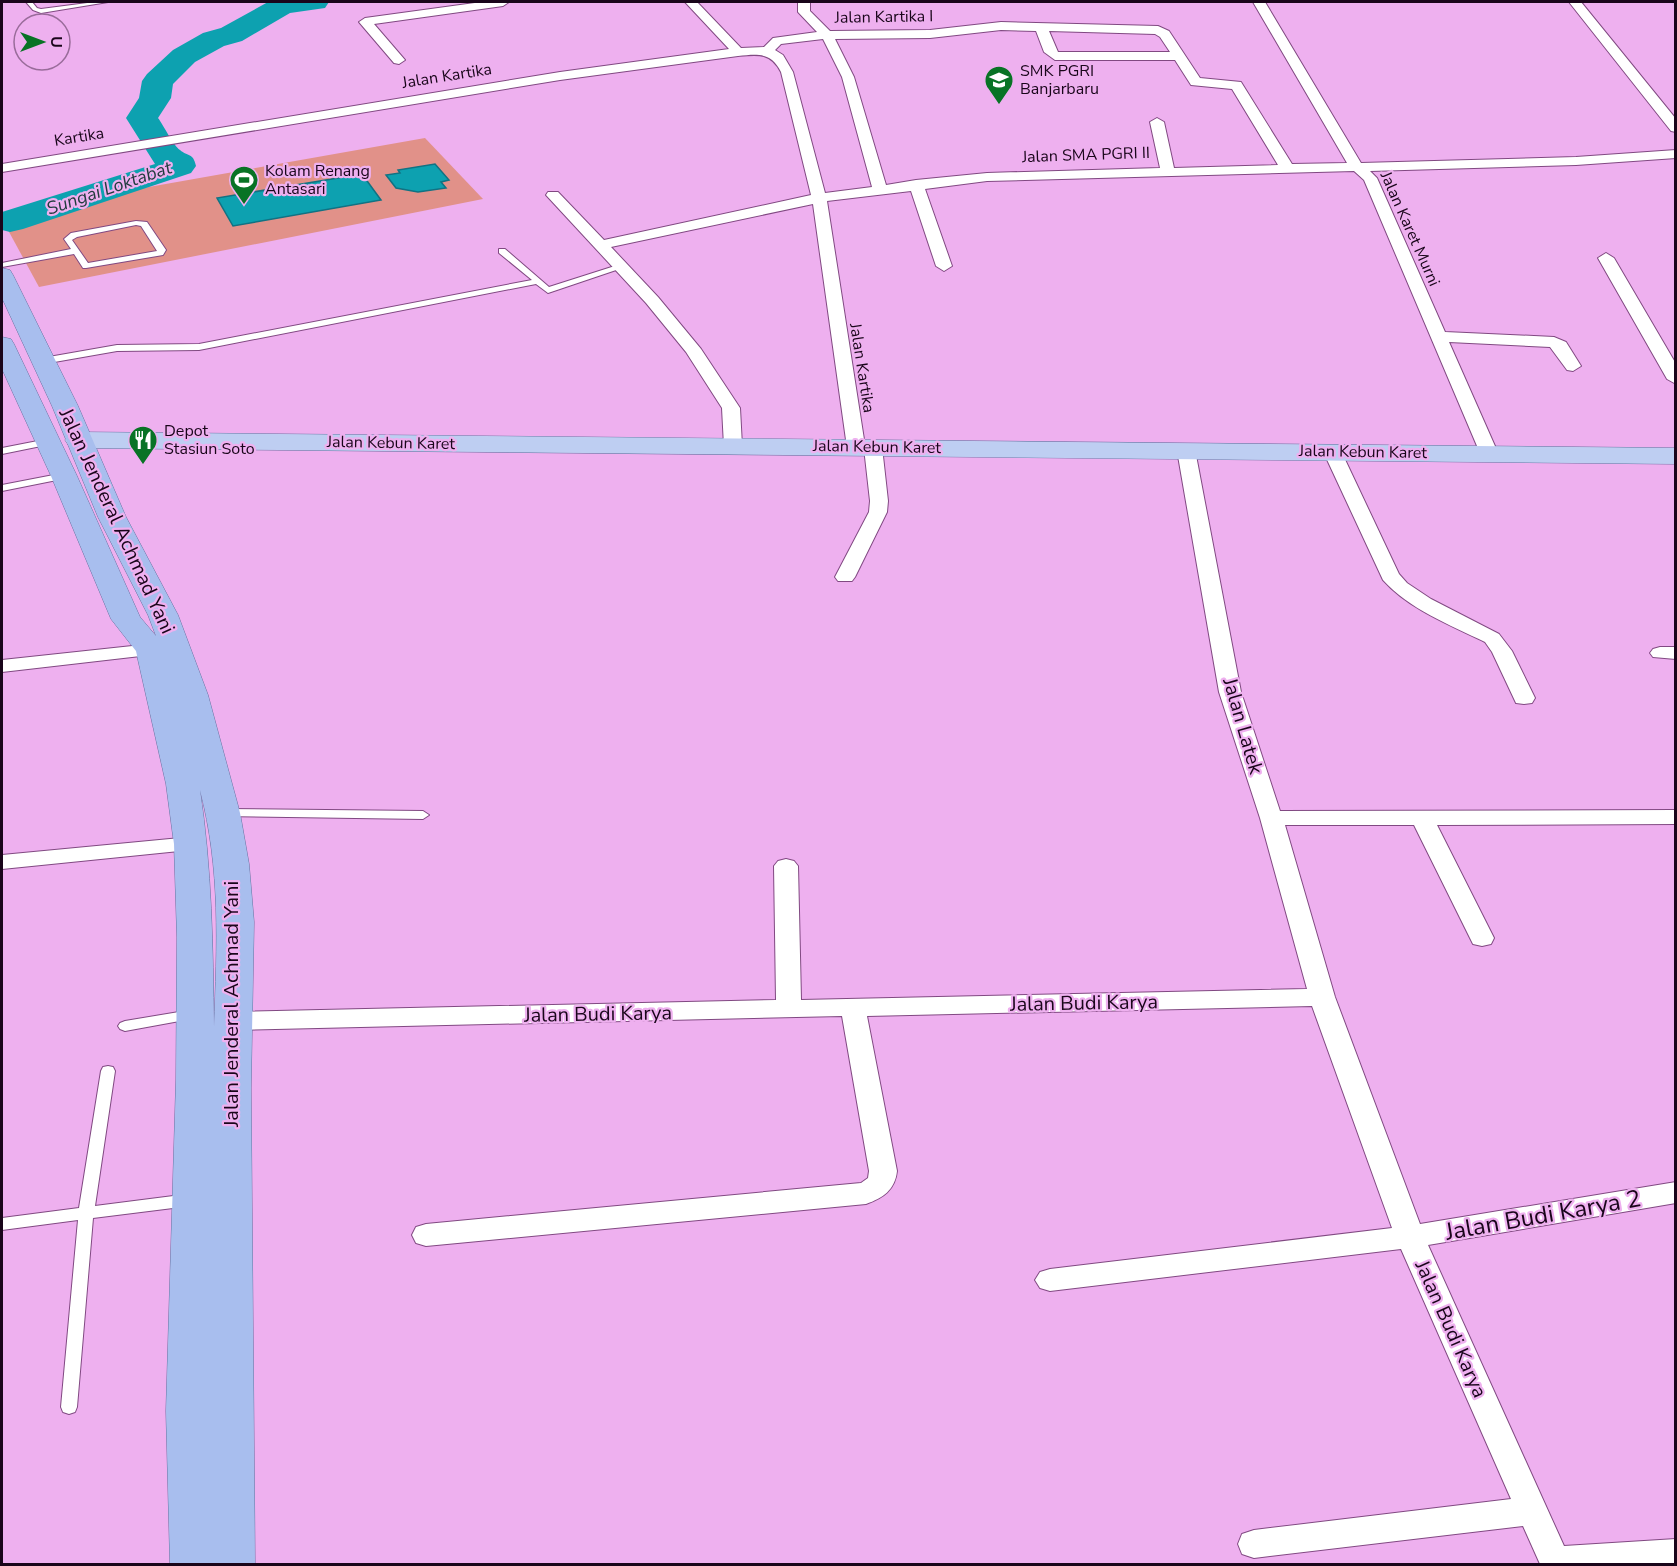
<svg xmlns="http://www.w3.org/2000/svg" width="1677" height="1566" font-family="'Nunito Sans',sans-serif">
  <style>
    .green { fill: #e19189 }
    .water { fill: #0da1b0; stroke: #117283; stroke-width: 1.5 }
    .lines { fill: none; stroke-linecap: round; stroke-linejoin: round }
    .river { fill: #0da1b0; fill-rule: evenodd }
    .service-casing { stroke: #814982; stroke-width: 2 }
    .minor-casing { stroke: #814982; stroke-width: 2 }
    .primary-casing { stroke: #6872a1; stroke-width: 1 }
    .trunk-casing { stroke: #6872a1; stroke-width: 1 }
    .service { fill: #fff; fill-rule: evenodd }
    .minor { fill: #fff; fill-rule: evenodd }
    .primary { fill: #becef2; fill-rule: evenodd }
    .trunk { fill: #a8beee; fill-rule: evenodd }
    .labels { text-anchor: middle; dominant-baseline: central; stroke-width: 4.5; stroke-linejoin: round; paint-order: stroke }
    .far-street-label { font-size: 16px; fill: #19051a; stroke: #eeb0ef }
    .far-poi-label { font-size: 16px; fill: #19051a; stroke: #eeb0ef; text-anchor: start }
    .far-water-label { font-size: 18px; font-style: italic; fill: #213c3f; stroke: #eeb0ef }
    .street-label { font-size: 20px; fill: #19051a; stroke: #eeb0ef }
    .near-street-label { font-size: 24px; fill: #19051a; stroke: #eeb0ef }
  </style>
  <rect width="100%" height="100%" fill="#eeb0ef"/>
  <!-- green -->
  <path class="green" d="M 425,138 L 483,199 L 39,287 L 2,219 L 2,213 Z"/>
  <!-- water -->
  <path class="water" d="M 435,164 L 449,180 L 441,182 L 446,188 L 418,192 L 396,188 L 386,175 L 400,173 L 398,170 Z
    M 362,174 L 381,200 L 233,226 L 217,198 Z"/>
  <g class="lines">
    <!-- river -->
    <path class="river" d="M 268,2 L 329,2 L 325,8 L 290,13 L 242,41 L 224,46 L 195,62 L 173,84 L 171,98 L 158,118 C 164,126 173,145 180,150 C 188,157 193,152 196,166 L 191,173 L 23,229 L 10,232 L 2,230 L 2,212 L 155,164 L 126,118 L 139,98 L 142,81 L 147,74 L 173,50 L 203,33 L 221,28 Z"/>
    <!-- service casing -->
    <g class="service-casing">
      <path id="service" d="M 26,2 L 32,2 L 37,8 L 41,9 L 95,2 L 108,2 L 41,13 L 33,10 Z
        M 136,221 L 147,222 L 166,250 L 163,255 L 86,268 L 83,268 L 74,254 L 2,267 L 2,263 L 71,249 L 64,239 L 71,233 ZM 136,225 L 141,226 L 157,251 L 88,263 L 72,240 L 77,237 Z
        M 499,249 L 505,249 L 549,287 L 618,265 L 625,267 L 548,293 L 536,284 L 199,350 L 117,351 L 43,364 L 39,361 L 43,358 L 117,345 L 199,344 L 532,280 L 499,253 Z
        M 48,439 L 53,442 L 51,444 L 2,454 L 2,448 Z
        M 64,473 L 67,474 L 67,478 L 2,491 L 2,485 Z
        M 224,809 L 423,811 L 429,815 L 423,819 L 220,816 L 218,813 L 220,810 Z
        M 191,1010 L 196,1012 L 198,1015 L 196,1018 L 125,1031 L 120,1029 L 118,1026 L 120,1023 L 125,1021 Z
        M 108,1066 L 113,1067 L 115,1071 L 95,1206 L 189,1194 L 194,1196 L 196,1200 L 194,1204 L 189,1206 L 93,1218 L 77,1407 L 75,1412 L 69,1414 L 63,1412 L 61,1407 L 78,1220 L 2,1230 L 2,1218 L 79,1208 L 101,1071 L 103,1067 Z"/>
    </g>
    <!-- minor casing -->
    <g class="minor-casing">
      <path id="minor" d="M 482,2 L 509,2 L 503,6 L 374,24 L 405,60 L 399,64 L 394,63 L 359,22 L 365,18 Z
        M 685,2 L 697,2 L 741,48 L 764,47 L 773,38 L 817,32 L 798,12 L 798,2 L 810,2 L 810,11 L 830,31 L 930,30 L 1001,22 L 1158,26 L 1169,31 L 1200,78 L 1241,82 L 1292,164 L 1347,163 L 1253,2 L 1265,2 L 1361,163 L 1576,157 L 1676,150 L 1676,158 L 1576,165 L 1370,171 L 1377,178 L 1445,332 L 1554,337 L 1566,342 L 1581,366 L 1573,371 L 1567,370 L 1550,347 L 1449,342 L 1498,453 L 1495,457 L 1483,457 L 1480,453 L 1364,180 L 1354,171 L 987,181 L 925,189 L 952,266 L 944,271 L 936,266 L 911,191 L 827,201 L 865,446 L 873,442 L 879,443 L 882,447 L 888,501 L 887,512 L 855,577 L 852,581 L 838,581 L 835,577 L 869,512 L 870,501 L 864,448 L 856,452 L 850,451 L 847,447 L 813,204 L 611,247 L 658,297 L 701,349 L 740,408 L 742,446 L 739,450 L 727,450 L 724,446 L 722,408 L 686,352 L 646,303 L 546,195 L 548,192 L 558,192 L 604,240 L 811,195 L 781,72 C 771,52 758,54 738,56 L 560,80 L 2,172 L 2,164 L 560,72 L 729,49 ZM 1001,30 L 1036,31 L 1044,52 L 1055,60 L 1175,60 L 1191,85 L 1232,89 L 1278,165 L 1174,168 L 1164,122 L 1157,118 L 1150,122 L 1160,168 L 987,173 L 916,180 L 886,185 L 854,77 L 835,39 L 930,38 ZM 1049,31 L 1155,34 L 1160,37 L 1170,52 L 1058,52 ZM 823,39 L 842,77 L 872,187 L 825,193 L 793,72 L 783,55 L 775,50 L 781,44 Z
        M 1569,2 L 1581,2 L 1676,119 L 1676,132 L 1671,131 Z
        M 1606,253 L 1614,258 L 1676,364 L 1676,384 L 1667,379 L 1598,258 Z
        M 1186,445 L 1192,446 L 1195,450 L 1241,692 L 1280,811 L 1676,810 L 1676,824 L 1437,825 L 1494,938 L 1491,944 L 1482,946 L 1473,944 L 1470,938 L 1414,825 L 1285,825 L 1335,997 L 1420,1224 L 1676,1182 L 1676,1203 L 1428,1245 L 1564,1546 L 1676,1539 L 1676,1564 L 1540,1564 L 1523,1526 L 1254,1558 L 1242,1554 L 1238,1544 L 1242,1534 L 1254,1530 L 1511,1499 L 1401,1249 L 1050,1291 L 1040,1288 L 1035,1280 L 1040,1272 L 1050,1269 L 1392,1228 L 1312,1006 L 867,1016 L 897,1171 C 895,1190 883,1198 866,1204 L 426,1246 L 416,1243 L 412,1235 L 416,1227 L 426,1224 L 861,1183 L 868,1178 L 869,1171 L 842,1016 L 232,1030 L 223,1027 L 219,1021 L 223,1015 L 232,1012 L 776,1000 L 774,866 L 778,861 L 786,859 L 794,861 L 798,866 L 801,1000 L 1307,989 L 1260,818 L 1219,692 L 1177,450 L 1180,446 Z
        M 1332,446 L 1338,447 L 1341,451 L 1399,574 L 1407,583 L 1431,599 L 1499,634 L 1512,651 L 1535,698 L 1532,703 L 1524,704 L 1516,703 L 1492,652 L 1485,642 C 1450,625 1409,609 1383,580 L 1323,451 L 1326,447 Z
        M 151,644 L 158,646 L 161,650 L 158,654 L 2,672 L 2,660 Z
        M 1660,647 L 1676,647 L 1676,659 L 1653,657 L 1650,653 L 1653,649 Z
        M 191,837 L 199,839 L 203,844 L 199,849 L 2,869 L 2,855 Z"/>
    </g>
    <!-- primary casing -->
    <g class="primary-casing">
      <path id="primary" d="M 78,432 L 1676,448 L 1676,464 L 78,448 L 69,446 L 65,440 L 69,434 Z"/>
    </g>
    <!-- trunk casing -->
    <g class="trunk-casing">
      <path id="trunk" d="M 2,268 L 10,270 L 13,275 L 78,406 L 126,517 L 178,615 L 208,695 L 240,813 L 249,864 L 254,922 L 251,1088 L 255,1564 L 170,1564 L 166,1411 L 176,1080 L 177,937 L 174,844 L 166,784 L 136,651 L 111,619 L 51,476 L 2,369 L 2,337 L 11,339 L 14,344 L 77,476 L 140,617 L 156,636 L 148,615 L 98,517 L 52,406 L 2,298 ZM 200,790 C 221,870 217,945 214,1027 C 213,948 212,869 200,790 Z"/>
    </g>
    <!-- service -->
    <use href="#service" class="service"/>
    <!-- minor -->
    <use href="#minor" class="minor"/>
    <!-- primary -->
    <use href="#primary" class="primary"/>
    <!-- trunk -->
    <use href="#trunk" class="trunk"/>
  </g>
  <!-- icons -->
  <defs>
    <g id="school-pin" transform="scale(1.5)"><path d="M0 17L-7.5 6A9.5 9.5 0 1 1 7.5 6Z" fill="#087325" stroke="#eeb0ef"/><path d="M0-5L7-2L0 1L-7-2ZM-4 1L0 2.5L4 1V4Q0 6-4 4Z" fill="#fff"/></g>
    <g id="stadium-pin" transform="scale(1.5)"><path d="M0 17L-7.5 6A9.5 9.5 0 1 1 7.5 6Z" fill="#087325" stroke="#eeb0ef"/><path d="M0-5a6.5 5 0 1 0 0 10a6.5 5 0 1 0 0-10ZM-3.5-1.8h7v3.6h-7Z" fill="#fff"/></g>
    <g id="restaurant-pin" transform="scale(1.5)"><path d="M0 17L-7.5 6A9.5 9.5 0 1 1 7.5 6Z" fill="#087325" stroke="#eeb0ef"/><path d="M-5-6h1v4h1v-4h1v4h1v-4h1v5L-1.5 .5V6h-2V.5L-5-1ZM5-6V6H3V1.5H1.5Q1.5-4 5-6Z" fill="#fff"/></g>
  </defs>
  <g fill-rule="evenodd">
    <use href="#school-pin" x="999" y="80"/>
    <use href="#stadium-pin" x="244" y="180"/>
    <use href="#restaurant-pin" x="143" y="440"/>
  </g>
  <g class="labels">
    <!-- far-street labels -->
    <g class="far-street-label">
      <text transform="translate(884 17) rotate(-1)">Jalan Kartika I</text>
      <text transform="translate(447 76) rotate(-9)">Jalan Kartika</text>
      <text transform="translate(79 137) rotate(-9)">Kartika</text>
      <text transform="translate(1086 155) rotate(-2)">Jalan SMA PGRI II</text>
      <text transform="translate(1410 229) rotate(66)">Jalan Karet Murni</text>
      <text transform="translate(862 368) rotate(81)">Jalan Kartika</text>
      <text transform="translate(391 443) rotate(1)">Jalan Kebun Karet</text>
      <text transform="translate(877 447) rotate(1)">Jalan Kebun Karet</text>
      <text transform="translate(1363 452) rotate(1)">Jalan Kebun Karet</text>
    </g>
    <!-- far-poi labels -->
    <g class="far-poi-label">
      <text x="1020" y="71">SMK PGRI<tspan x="1020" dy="18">Banjarbaru</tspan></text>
      <text x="265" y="171">Kolam Renang<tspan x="265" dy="18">Antasari</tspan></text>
      <text x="164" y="431">Depot<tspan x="164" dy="18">Stasiun Soto</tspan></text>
    </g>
    <!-- far-water labels -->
    <g class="far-water-label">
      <text transform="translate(109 188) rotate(-19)">Sungai Loktabat</text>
    </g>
    <!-- street labels -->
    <g class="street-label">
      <text transform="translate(117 521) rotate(65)">Jalan Jenderal Achmad Yani</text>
      <text transform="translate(1243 726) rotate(74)">Jalan Latek</text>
      <text transform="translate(1084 1003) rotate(-1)">Jalan Budi Karya</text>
      <text transform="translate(231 1004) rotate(-90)">Jalan Jenderal Achmad Yani</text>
      <text transform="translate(598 1014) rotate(-1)">Jalan Budi Karya</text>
      <text transform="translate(1451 1329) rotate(66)">Jalan Budi Karya</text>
    </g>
    <!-- near-street labels -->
    <g class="near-street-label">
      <text transform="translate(1543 1215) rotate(-10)">Jalan Budi Karya 2</text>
    </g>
  </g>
  <!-- border -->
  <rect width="1677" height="1566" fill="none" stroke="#19051a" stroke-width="6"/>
  <!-- north arrow -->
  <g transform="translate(42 42) rotate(90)"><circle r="28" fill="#eeb0ef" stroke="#996c9a" stroke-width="1.5"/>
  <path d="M0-4.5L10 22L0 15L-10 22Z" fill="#087325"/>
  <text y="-9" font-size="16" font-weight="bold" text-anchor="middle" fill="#19051a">U</text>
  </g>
</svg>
